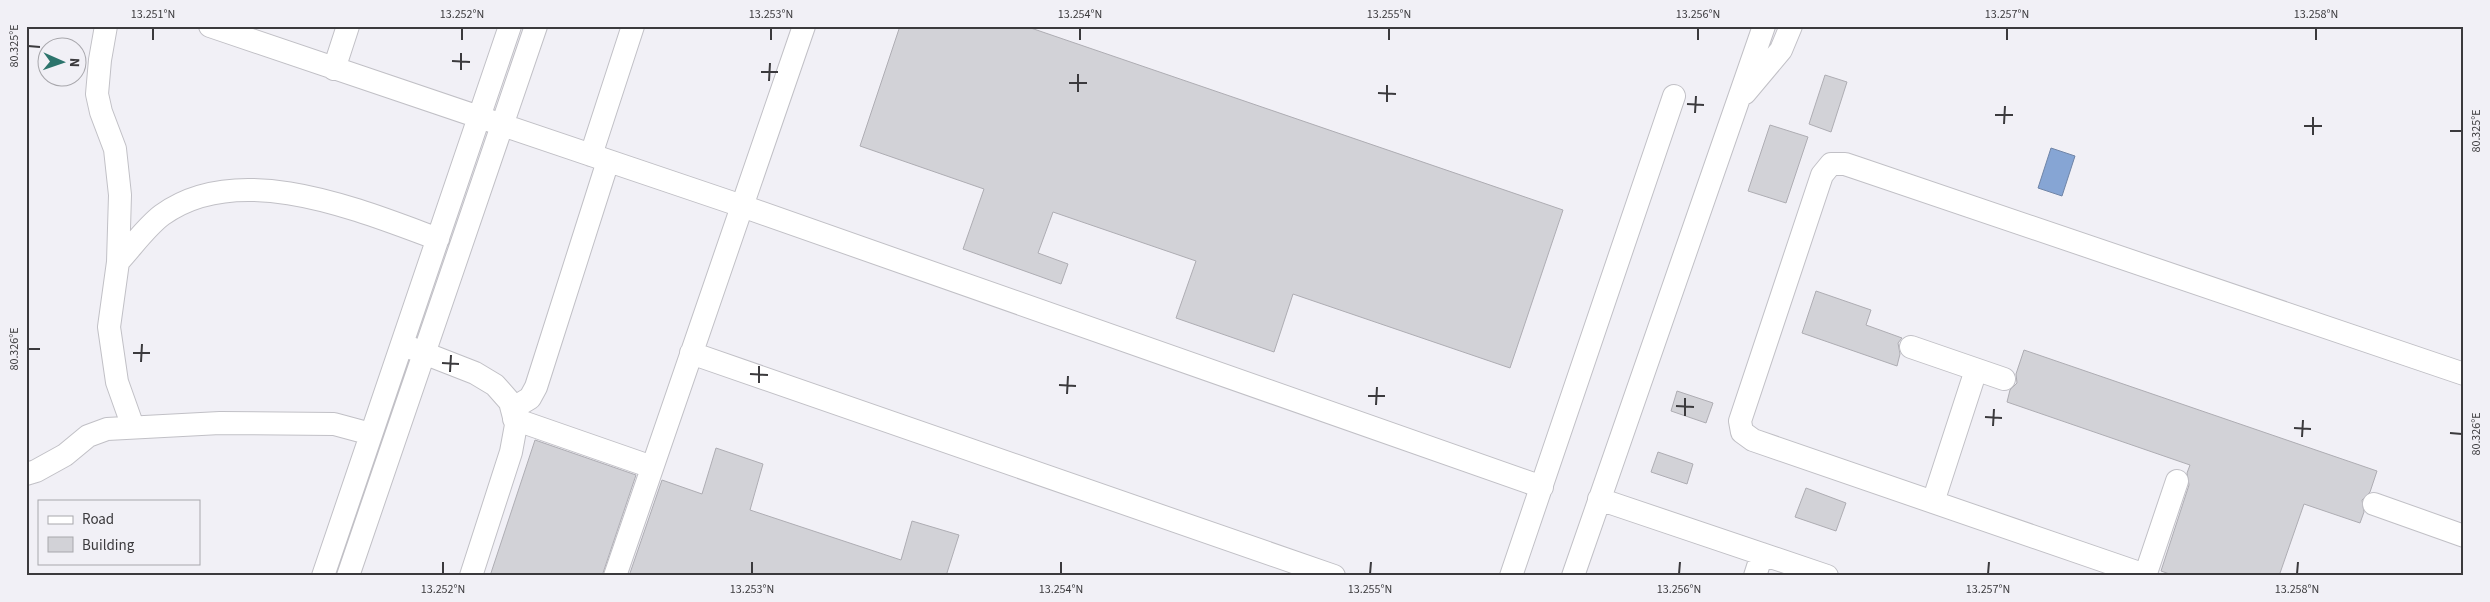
<svg xmlns="http://www.w3.org/2000/svg" width="2490" height="602" font-family="'Source Sans 3',sans-serif">
  <style>
    .water { fill: #86a5d4; stroke: #7085a7 }
    .building { fill: #d2d2d7; stroke: #aeadb3 }
    .lines { fill: none; stroke-linecap: round; stroke-linejoin: round }
    .minor-casing { stroke: #c1c0c6; stroke-width: 24 }
    .minor { stroke: #fff; stroke-width: 22 }
    .ticks { fill: none; stroke: #3b3a3d; stroke-width: 2 }
    .neatline { fill: none; stroke: #3b3a3d; stroke-width: 2 }
    .ticks-label { font-size: 12px; text-anchor: middle; fill: #3b3a3d }
  </style>
  <rect width="100%" height="100%" fill="#f1f0f6"/>
  <!-- water -->
  <path class="water" d="M 2051,148 L 2075,156 L 2062,196 L 2038,188 Z"/>
  <!-- building -->
  <path class="building" d="M 900,26 L 1025,26 L 1563,210 L 1510,368 L 1293,294 L 1274,352 L 1176,318 L 1196,261 L 1053,212 L 1038,253 L 1068,264 L 1061,284 L 963,249 L 984,189 L 860,146 Z
    M 1825,75 L 1847,82 L 1831,132 L 1809,124 Z
    M 1770,125 L 1808,137 L 1786,203 L 1748,191 Z
    M 1816,291 L 1871,310 L 1866,325 L 1902,338 L 1898,343 L 1900,354 L 1897,366 L 1802,333 Z
    M 2024,350 L 2377,471 L 2370,492 L 2362,500 L 2364,512 L 2360,523 L 2304,504 L 2279,576 L 2175,576 L 2161,571 L 2189,485 L 2187,473 L 2190,465 L 2007,402 L 2010,390 L 2017,383 L 2016,374 Z
    M 1677,391 L 1713,403 L 1706,423 L 1671,411 Z
    M 535,440 L 636,475 L 602,576 L 490,576 Z
    M 716,448 L 763,464 L 750,510 L 901,560 L 912,521 L 959,535 L 946,576 L 629,576 L 662,480 L 702,494 Z
    M 1658,452 L 1693,464 L 1687,484 L 1651,472 Z
    M 1806,488 L 1846,503 L 1836,531 L 1795,517 Z"/>
  <g class="lines">
    <!-- minor casing -->
    <g class="minor-casing">
      <path id="minor" d="M 106,26 L 100,60 L 97,94 L 101,112 L 115,149 L 120,195 L 118,262 L 109,327 L 117,382 L 133,427
        M 210,26 L 742,206 L 1542,487
        M 334,69 L 348,26
        M 1745,93 L 1781,50 L 1791,26
        M 591,155 L 633,26
        M 118,262 C 132,247 146,227 162,215 C 239,159 359,210 438,239
        M 1911,347 L 2004,379
        M 411,348 L 475,373 L 495,385 L 510,402 L 516,425 L 511,452 L 471,576
        M 691,353 L 1334,576
        M 512,409 L 530,398 L 536,387 L 608,161
        M 514,419 L 652,467
        M 26,474 L 36,471 L 65,455 L 88,436 L 107,429 L 220,423 L 334,424 L 371,434
        M 1599,499 L 1827,576
        M 1933,502 L 1976,370
        M 2374,504 L 2464,536
        M 2145,575 L 1753,440 L 1742,432 L 1740,421 L 1822,175 L 1831,164 L 1845,164 L 1857,168 L 2464,374
        M 323,576 L 510,26
        M 348,576 L 536,26
        M 615,576 L 804,26
        M 1511,576 L 1674,96
        M 1573,576 L 1764,26
        M 1755,576 L 1762,554
        M 2145,576 L 2177,481"/>
    </g>
    <!-- minor -->
    <use href="#minor" class="minor"/>
  </g>
  <!-- ticks -->
  <path class="ticks" d="M 153,40 L 153,28M 462,40 L 462,28M 771,40 L 771,28M 1080,40 L 1080,28M 1389,40 L 1389,28M 1698,40 L 1698,28M 2007,40 L 2007,28M 2316,40 L 2316,28M 28,46 L 40,47M 452,61 L 470,62M 461,70 L 461,53M 761,72 L 778,72M 769,81 L 770,63M 1069,83 L 1087,83M 1078,92 L 1078,74M 1378,93 L 1396,94M 1387,102 L 1387,85M 1687,104 L 1704,105M 1695,113 L 1696,96M 1995,115 L 2013,115M 2004,124 L 2005,106M 2304,126 L 2322,126M 2450,131 L 2462,131M 2313,135 L 2313,117M 28,349 L 40,349M 133,353 L 150,353M 141,362 L 142,344M 442,363 L 459,364M 450,372 L 451,355M 750,374 L 768,375M 759,383 L 759,366M 1059,385 L 1076,386M 1067,394 L 1068,376M 1368,396 L 1385,396M 1376,405 L 1377,387M 1676,406 L 1694,407M 1685,416 L 1685,398M 1985,417 L 2002,418M 1993,426 L 1994,409M 2294,428 L 2311,429M 2450,433 L 2462,434M 2302,437 L 2303,420M 443,574 L 443,562M 752,574 L 752,562M 1061,574 L 1061,562M 1370,574 L 1371,562M 1679,574 L 1680,562M 1988,574 L 1989,562M 2297,574 L 2298,562"/>
  <!-- border -->
  <rect width="2490" height="602" fill="none" stroke="#f1f0f6" stroke-width="55"/>
  <!-- legend -->
  <rect x="38" y="500" width="162" height="65" fill="#f1f0f6" stroke="#a8a7ac"/>
  <rect x="48" y="516" width="25" height="8" fill="#ffffff" stroke="#a8a7ac"/>
  <text x="82" y="524" font-size="15" fill="#3b3a3d">Road</text>
  <rect x="48" y="537" width="25" height="15" fill="#d2d2d7" stroke="#a8a7ac"/>
  <text x="82" y="550" font-size="15" fill="#3b3a3d">Building</text>
  <!-- north arrow -->
  <g transform="translate(62 62) rotate(92)"><circle r="24" fill="#f1f0f6" stroke="#a8a7ac"/>
  <path d="M0-4L9 19L0 12L-9 19Z" fill="#2c746c"/>
  <text y="-8" font-size="14" font-weight="bold" text-anchor="middle" fill="#3b3a3d">N</text>
  </g>
  <rect x="28" y="28" width="2434" height="546" class="neatline"/>
  <g class="ticks-label">
    <text x="153" y="18">13.251°N</text>
    <text x="462" y="18">13.252°N</text>
    <text x="771" y="18">13.253°N</text>
    <text x="1080" y="18">13.254°N</text>
    <text x="1389" y="18">13.255°N</text>
    <text x="1698" y="18">13.256°N</text>
    <text x="2007" y="18">13.257°N</text>
    <text x="2316" y="18">13.258°N</text>
    <text transform="translate(14 46) rotate(-90)" y="4">80.325°E</text>
    <text transform="translate(2476 131) rotate(-90)" y="4">80.325°E</text>
    <text transform="translate(14 349) rotate(-90)" y="4">80.326°E</text>
    <text transform="translate(2476 434) rotate(-90)" y="4">80.326°E</text>
    <text x="443" y="593">13.252°N</text>
    <text x="752" y="593">13.253°N</text>
    <text x="1061" y="593">13.254°N</text>
    <text x="1370" y="593">13.255°N</text>
    <text x="1679" y="593">13.256°N</text>
    <text x="1988" y="593">13.257°N</text>
    <text x="2297" y="593">13.258°N</text>
  </g>
</svg>
